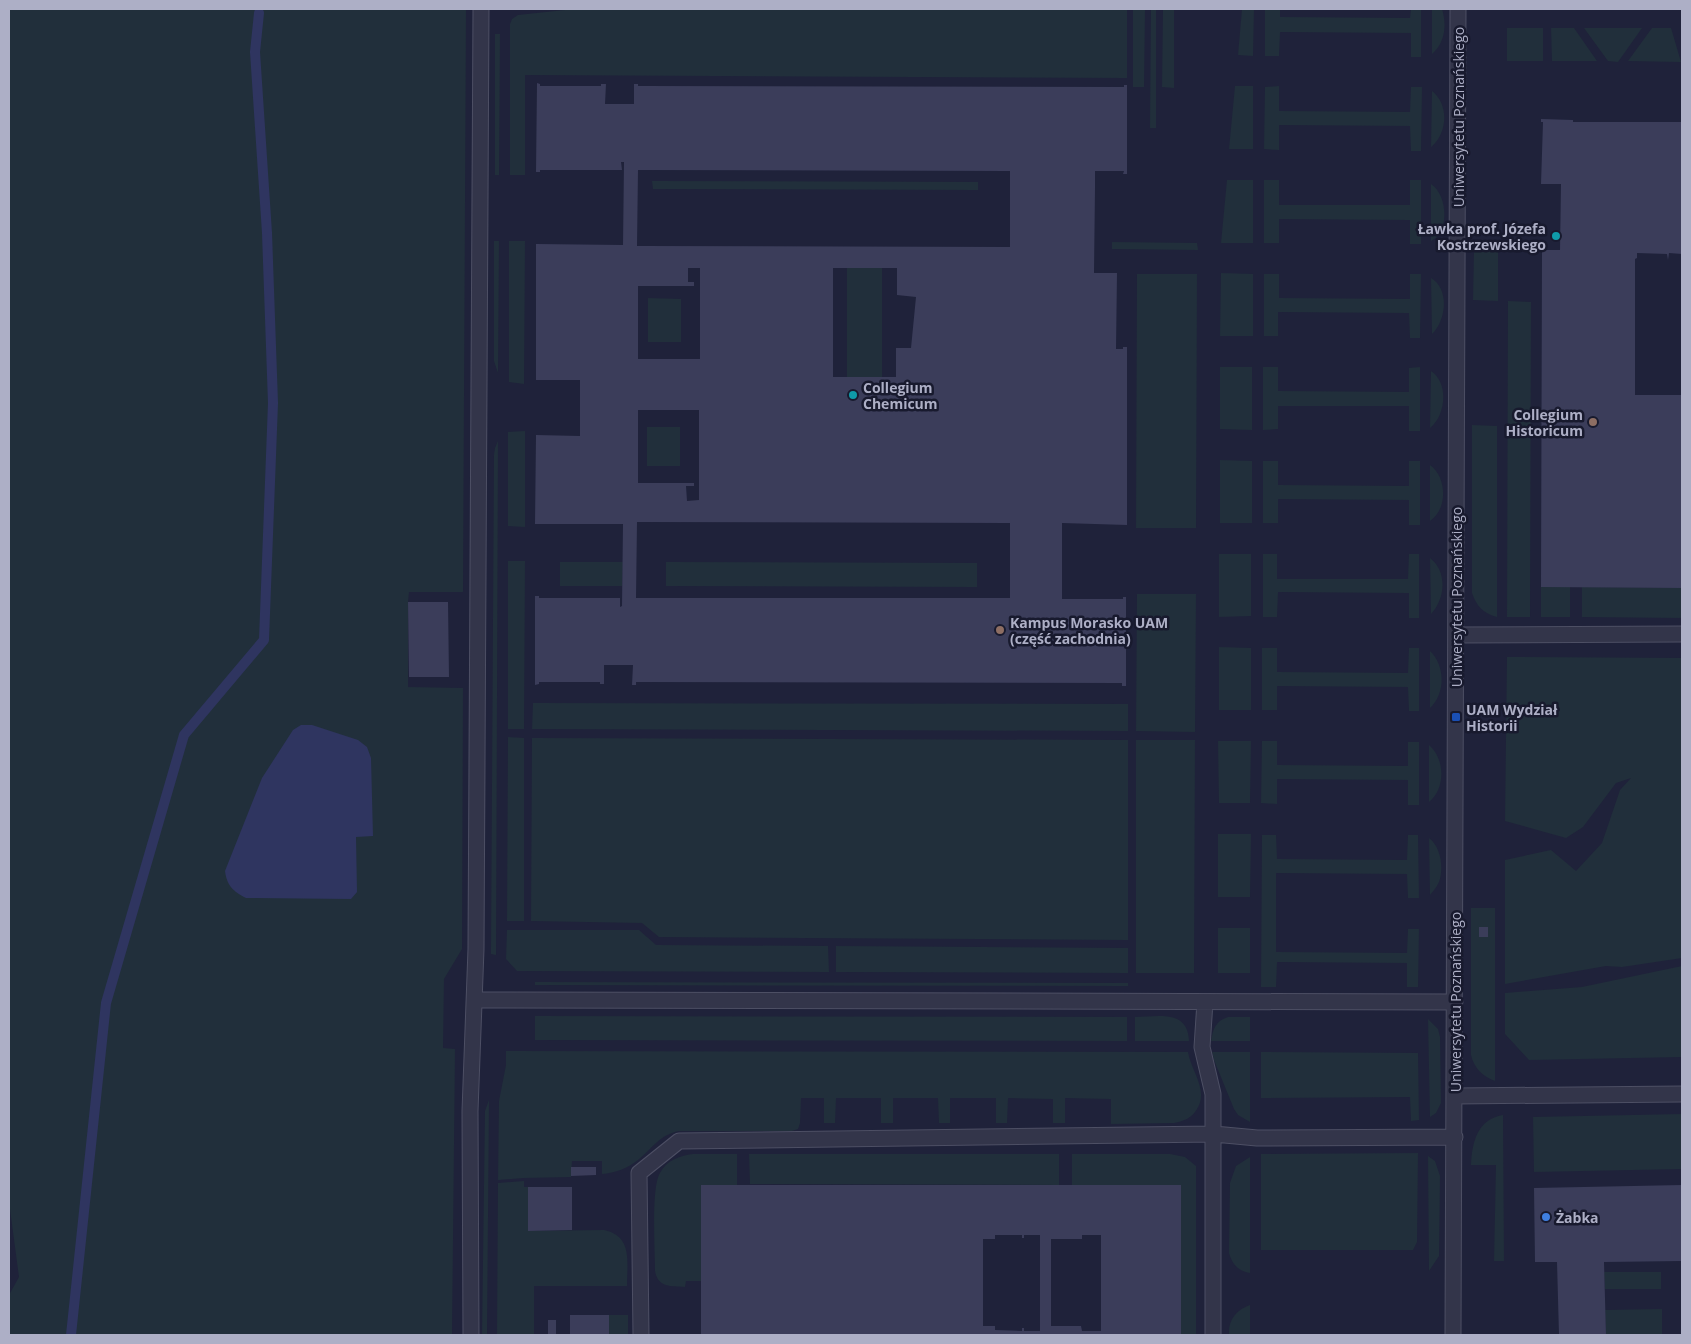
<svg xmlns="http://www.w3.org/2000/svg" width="1691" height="1344" font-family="'Open Sans',sans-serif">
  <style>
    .green { fill: #212f3b }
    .water { fill: #2f3560 }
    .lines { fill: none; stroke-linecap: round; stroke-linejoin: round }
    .stream { stroke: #2f3560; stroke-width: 10 }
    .building { fill: #3b3d5a; fill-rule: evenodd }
    .minor-casing { stroke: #4d4f64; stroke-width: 17 }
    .minor { stroke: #33354a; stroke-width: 15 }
    .culture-dot { fill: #0f9aa8; stroke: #181a2e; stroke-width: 2 }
    .education-dot { fill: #8d6e63; stroke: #181a2e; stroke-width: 2 }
    .transit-dot { fill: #1a4fb4; stroke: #181a2e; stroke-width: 2 }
    .shop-dot { fill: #3f7fe0; stroke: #181a2e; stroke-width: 2 }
    .labels { text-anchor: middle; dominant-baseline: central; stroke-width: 5; stroke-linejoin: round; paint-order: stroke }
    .street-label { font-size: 14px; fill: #adafc6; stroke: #181a2e }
    .poi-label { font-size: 14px; font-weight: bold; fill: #adafc6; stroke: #181a2e; text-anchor: start }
  </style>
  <rect width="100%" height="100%" fill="#1f223a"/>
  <!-- green -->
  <path class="green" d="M 9,9 L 466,9 L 463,592 L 409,592 L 408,602 L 408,687 L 463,688 L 462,949 L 444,979 L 443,1048 L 455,1049 L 452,1335 L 9,1335 L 9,1295 L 19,1277 L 9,1202 Z
    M 574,9 L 1127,9 L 1127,78 L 525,75 L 525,175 L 510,175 L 510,24 L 512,19 L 518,15 Z
    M 1133,9 L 1145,9 L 1144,87 L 1133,87 Z
    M 1151,9 L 1156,9 L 1156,128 L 1150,128 Z
    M 1163,9 L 1174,9 L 1174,88 L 1162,87 Z
    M 1242,9 L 1254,9 L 1253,56 L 1238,55 Z
    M 1265,9 L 1280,9 L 1280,17 L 1410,18 L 1411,9 L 1421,9 L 1421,57 L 1411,57 L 1411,33 L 1280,32 L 1279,56 L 1265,56 Z
    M 1432,9 L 1442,9 C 1447,25 1445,43 1432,54 Z
    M 1507,28 L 1543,28 L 1543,61 L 1507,61 Z
    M 1551,28 L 1574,28 L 1597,61 L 1552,61 Z
    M 1584,28 L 1642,28 L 1618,62 L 1608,61 Z
    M 1652,28 L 1671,28 L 1681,62 L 1628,61 Z
    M 495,34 L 500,34 L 499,175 L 495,175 Z
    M 1235,86 L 1253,86 L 1253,149 L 1229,149 Z
    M 1279,86 L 1279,111 L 1410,112 L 1411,87 L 1422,87 L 1421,151 L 1411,151 L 1410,126 L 1279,125 L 1279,150 L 1264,149 L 1265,87 Z
    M 1432,91 C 1449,104 1448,133 1431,147 Z
    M 1227,180 L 1253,180 L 1253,243 L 1221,243 Z
    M 1264,180 L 1279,180 L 1279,205 L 1410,205 L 1410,180 L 1421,180 L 1421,244 L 1410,244 L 1410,220 L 1279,219 L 1279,243 L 1264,243 Z
    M 652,181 L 978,182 L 978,190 L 653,189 Z
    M 1431,184 C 1445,193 1448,219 1440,233 C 1438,236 1435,239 1431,241 Z
    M 494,241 L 499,241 L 498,373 L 494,361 Z
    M 509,241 L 525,241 L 524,384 L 509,382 Z
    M 1112,242 L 1197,243 L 1198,250 L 1112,249 Z
    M 1474,251 L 1498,251 L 1498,301 L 1473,300 Z
    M 847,268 L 882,268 L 882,377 L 847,377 Z
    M 1221,273 L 1253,274 L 1253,336 L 1220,336 Z
    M 1137,274 L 1197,274 L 1196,528 L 1136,528 Z
    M 1264,274 L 1279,274 L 1279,298 L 1410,299 L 1410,274 L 1421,274 L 1420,338 L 1410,338 L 1409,313 L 1278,312 L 1278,336 L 1264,336 Z
    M 1431,278 C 1450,289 1446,321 1432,334 Z
    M 648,298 L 681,299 L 681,342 L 648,342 Z
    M 1508,301 L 1531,302 L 1530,617 L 1507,617 Z
    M 1220,367 L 1252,367 L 1252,430 L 1220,429 Z
    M 1263,367 L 1278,367 L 1278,391 L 1409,392 L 1409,368 L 1420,367 L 1420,431 L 1409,431 L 1409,406 L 1278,406 L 1278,429 L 1263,430 Z
    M 1431,371 C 1449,383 1446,415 1430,428 Z
    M 1472,425 L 1497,426 L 1497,617 C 1483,613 1477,607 1472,593 Z
    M 647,427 L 680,427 L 680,466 L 647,466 Z
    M 525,431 L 525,527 L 508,526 L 508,432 Z
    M 498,441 L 496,955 L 491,954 L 491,949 L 494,455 L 495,448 Z
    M 1220,460 L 1252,461 L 1252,523 L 1220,523 Z
    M 1263,461 L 1278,461 L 1278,485 L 1409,486 L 1409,461 L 1420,461 L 1420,525 L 1409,525 L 1409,500 L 1278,499 L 1278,523 L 1263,523 Z
    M 1430,465 C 1447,477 1448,509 1430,521 Z
    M 1219,554 L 1251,554 L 1251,616 L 1219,617 Z
    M 1263,554 L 1277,554 L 1277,579 L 1408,579 L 1409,554 L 1419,554 L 1419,618 L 1409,618 L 1409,593 L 1278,592 L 1277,617 L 1263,617 Z
    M 1430,558 C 1448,572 1445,599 1431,614 Z
    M 508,561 L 525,561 L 524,729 L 508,729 Z
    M 560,562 L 623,562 L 622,586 L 560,586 Z
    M 666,562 L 977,563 L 977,587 L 666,586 Z
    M 1541,587 L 1570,587 L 1570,617 L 1541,617 Z
    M 1582,587 L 1682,588 L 1682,618 L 1582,617 Z
    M 1137,594 L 1196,594 L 1195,732 L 1136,731 Z
    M 1219,647 L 1251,648 L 1251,710 L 1219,710 Z
    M 1262,648 L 1277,648 L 1277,672 L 1408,673 L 1409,648 L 1419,648 L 1419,711 L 1409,711 L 1408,687 L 1277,686 L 1277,710 L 1262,710 Z
    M 1430,651 C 1445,665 1446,693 1430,708 Z
    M 1507,657 L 1682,658 L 1682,958 L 1622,967 L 1606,966 L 1505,984 L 1505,860 L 1551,850 L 1576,871 L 1602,843 L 1620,790 L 1631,778 L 1616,783 L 1583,827 L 1566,838 L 1505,821 Z
    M 533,703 L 1128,704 L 1128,731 L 532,729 Z
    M 508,737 L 524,738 L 524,921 L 507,921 Z
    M 532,738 L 1128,740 L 1128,940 L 659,937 L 642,923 L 531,921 Z
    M 1136,740 L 1195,740 L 1194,973 L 1136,973 Z
    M 1218,741 L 1251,741 L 1250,803 L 1219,803 Z
    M 1262,741 L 1277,741 L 1277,765 L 1408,766 L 1408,742 L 1419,742 L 1419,805 L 1408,805 L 1408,780 L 1277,779 L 1277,804 L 1261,803 Z
    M 1429,745 C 1445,759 1446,788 1429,802 Z
    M 1218,834 L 1251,834 L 1250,897 L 1218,897 Z
    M 1262,835 L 1276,835 L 1277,859 L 1407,860 L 1408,835 L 1418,835 L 1419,898 L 1408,898 L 1407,874 L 1276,873 L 1276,952 L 1407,953 L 1408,929 L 1419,929 L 1418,987 L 1407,987 L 1407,963 L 1277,962 L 1276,987 L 1261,987 Z
    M 1429,838 C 1441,847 1444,868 1439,882 C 1437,887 1433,891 1430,895 Z
    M 1471,908 L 1495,908 L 1495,1081 C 1482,1076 1474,1068 1471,1055 Z
    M 1218,928 L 1250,928 L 1250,973 L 1218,973 Z
    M 507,930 L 639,930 L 656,945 L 828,946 L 829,972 L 517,971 L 506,959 Z
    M 836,946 L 1128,948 L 1128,973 L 836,972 Z
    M 1682,966 L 1682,1057 L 1529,1060 L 1505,1034 L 1505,993 L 1582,987 Z
    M 535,982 L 1128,983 L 1128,986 L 535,985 Z
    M 535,1016 L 1127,1017 L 1127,1041 L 535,1040 Z
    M 1135,1017 C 1158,1017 1188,1009 1189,1041 L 1135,1041 Z
    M 1228,1017 L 1250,1017 L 1250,1041 L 1211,1041 C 1213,1028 1216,1021 1228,1017 Z
    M 1428,1019 L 1438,1029 L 1440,1037 L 1441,1103 L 1436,1113 L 1430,1117 Z
    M 506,1051 L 1188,1052 C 1191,1071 1209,1090 1197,1109 C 1192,1118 1184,1121 1174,1123 L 1111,1124 L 1111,1099 L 1065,1098 L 1065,1123 L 1053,1123 L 1053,1099 L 1008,1098 L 1007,1123 L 996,1123 L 996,1098 L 950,1098 L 950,1123 L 939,1123 L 938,1098 L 893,1098 L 893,1123 L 881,1123 L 881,1098 L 836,1098 L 835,1123 L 824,1123 L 824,1098 L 801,1098 L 800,1123 L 798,1129 L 792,1131 L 679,1131 C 659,1135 653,1148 638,1160 C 628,1168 615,1173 602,1174 L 602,1161 L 572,1161 L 571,1177 L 524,1178 L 498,1180 L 499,1101 L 506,1065 Z
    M 1212,1052 L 1250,1052 L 1250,1122 L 1238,1115 L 1234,1109 L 1214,1060 Z
    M 1261,1052 L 1418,1053 L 1419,1120 L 1411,1121 L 1410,1097 L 1261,1098 Z
    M 489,1100 L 487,1335 L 482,1335 L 485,1111 Z
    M 1682,1114 L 1682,1169 L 1534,1172 L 1533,1117 Z
    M 1503,1115 L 1504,1261 L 1494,1261 L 1496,1165 L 1471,1165 C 1472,1143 1477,1119 1503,1115 Z
    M 1418,1153 L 1417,1242 L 1413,1250 L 1261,1250 L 1261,1154 Z
    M 693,1154 L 737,1154 L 737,1185 L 701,1185 L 701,1281 L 686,1281 L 685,1287 C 671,1286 658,1288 655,1271 C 655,1251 651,1187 660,1173 C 667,1160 679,1156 693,1154 Z
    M 749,1154 L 1059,1154 L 1059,1185 L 750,1184 Z
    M 1072,1154 L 1170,1154 L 1185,1157 L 1196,1166 L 1196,1335 L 1181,1335 L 1181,1185 L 1072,1185 Z
    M 1428,1156 L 1435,1161 L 1440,1176 L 1439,1256 L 1429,1271 Z
    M 1250,1157 L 1250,1273 C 1238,1271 1232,1264 1229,1253 L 1230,1183 L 1236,1166 Z
    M 524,1181 L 524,1187 L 528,1187 L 528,1231 L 604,1230 C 633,1236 627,1262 627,1286 L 534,1286 L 534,1335 L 497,1335 L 498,1183 Z
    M 1604,1272 L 1661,1272 L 1661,1289 L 1605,1289 Z
    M 1250,1305 L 1250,1335 L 1229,1335 C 1228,1320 1236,1310 1250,1305 Z
    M 1662,1309 L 1662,1335 L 1606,1335 L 1605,1310 Z
    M 609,1315 L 628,1315 L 628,1335 L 609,1335 Z"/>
  <!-- water -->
  <path class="water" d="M 301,725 L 312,725 L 358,740 L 367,747 L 371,758 L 373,836 L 356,837 L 357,892 L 351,899 L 246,898 C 233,891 227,886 225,871 L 262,778 L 293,730 Z"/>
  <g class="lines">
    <!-- stream -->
    <path class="stream" d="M 71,1335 L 106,1003 L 184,735 L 264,640 L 273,403 L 267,233 L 255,52 L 259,13"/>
  </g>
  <!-- building -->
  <path class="building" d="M 537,83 L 540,84 L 540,86 L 601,86 L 601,84 L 606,84 L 605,104 L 634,104 L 634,84 L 638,84 L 638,86 L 1124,87 L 1124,85 L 1127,85 L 1127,174 L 1123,174 L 1124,171 L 1095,171 L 1095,188 L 1094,273 L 1117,273 L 1116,349 L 1123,349 L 1123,347 L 1127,347 L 1127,525 L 1062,523 L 1062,599 L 1123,599 L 1123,597 L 1126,597 L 1126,686 L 1122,686 L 1122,683 L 636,682 L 636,685 L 632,685 L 633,665 L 604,665 L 604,684 L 600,684 L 600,682 L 539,682 L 539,684 L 535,685 L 535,596 L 539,596 L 539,598 L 620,598 L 620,607 L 622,606 L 623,524 L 535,524 L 536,435 L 580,436 L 580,380 L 536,380 L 536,244 L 623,245 L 624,162 L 621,162 L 622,170 L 540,170 L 540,172 L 536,172 ZM 638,170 L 1010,171 L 1010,247 L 637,246 ZM 688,268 L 700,268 L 700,359 L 638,359 L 638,286 L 694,286 L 694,282 L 688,282 ZM 833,268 L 897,268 L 897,295 L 916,297 L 911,348 L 896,348 L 896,377 L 833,377 ZM 638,410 L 699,410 L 699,500 L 687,501 L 686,486 L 694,486 L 694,483 L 638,483 ZM 637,522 L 1010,523 L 1010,598 L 636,598 Z
    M 1541,119 L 1573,120 L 1573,122 L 1682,122 L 1682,254 L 1669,253 L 1668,260 L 1667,254 L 1637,253 L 1637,258 L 1635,259 L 1635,395 L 1682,395 L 1682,588 L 1541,587 L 1542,252 L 1543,250 L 1560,250 L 1561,184 L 1541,184 L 1543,122 L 1541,122 Z
    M 408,602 L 448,602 L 449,677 L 409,677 Z
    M 1479,927 L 1488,927 L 1488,937 L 1479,937 Z
    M 571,1167 L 596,1167 L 596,1175 L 571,1176 Z
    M 701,1185 L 1181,1185 L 1181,1335 L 701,1335 ZM 995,1235 L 1022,1235 L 1022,1238 L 1024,1238 L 1024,1235 L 1040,1235 L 1040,1331 L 1024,1331 L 1024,1328 L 1022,1328 L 1022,1331 L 995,1330 L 995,1326 L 983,1326 L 983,1239 L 995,1239 ZM 1082,1235 L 1101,1235 L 1101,1331 L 1082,1331 L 1081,1326 L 1051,1326 L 1051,1239 L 1082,1239 Z
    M 1682,1185 L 1682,1261 L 1604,1262 L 1606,1335 L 1559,1335 L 1557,1262 L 1535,1262 L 1534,1188 Z
    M 528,1187 L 572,1187 L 572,1230 L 528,1231 Z
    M 570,1315 L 609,1315 L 609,1335 L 570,1335 Z
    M 548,1320 L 556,1320 L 556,1335 L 548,1335 Z"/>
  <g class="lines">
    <!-- minor casing -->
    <g class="minor-casing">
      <path id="minor" d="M 1456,635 L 1682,634
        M 475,1000 L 1455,1002
        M 1205,1002 L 1202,1047 L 1213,1094 L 1213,1335
        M 1455,1096 L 1682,1094
        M 471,1335 L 470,1111 L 476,949 L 481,9
        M 641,1335 L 639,1173 L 679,1141 L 1214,1134 L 1257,1138 L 1455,1137
        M 1453,1335 L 1458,9"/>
    </g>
    <!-- minor -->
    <use href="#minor" class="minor"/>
  </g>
  <!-- markers -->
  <g class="culture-dot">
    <circle cx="1556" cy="236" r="5"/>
    <circle cx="853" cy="395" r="5"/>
  </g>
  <g class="education-dot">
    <circle cx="1593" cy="422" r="5"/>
    <circle cx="1000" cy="630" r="5"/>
  </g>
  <rect class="transit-dot" x="1451" y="712" width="10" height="10" rx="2.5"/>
  <circle class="shop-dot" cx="1546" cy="1217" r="5"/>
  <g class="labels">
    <!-- street labels -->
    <g class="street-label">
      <text transform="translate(1458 117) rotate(-90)">Uniwersytetu Poznańskiego</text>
      <text transform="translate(1456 597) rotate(-90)">Uniwersytetu Poznańskiego</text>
      <text transform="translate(1455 1002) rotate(-90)">Uniwersytetu Poznańskiego</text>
    </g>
    <!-- poi labels -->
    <g class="poi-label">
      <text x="1546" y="228" text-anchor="end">Ławka prof. Józefa<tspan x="1546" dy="16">Kostrzewskiego</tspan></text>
      <text x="863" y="387">Collegium<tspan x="863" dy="16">Chemicum</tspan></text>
      <text x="1583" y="414" text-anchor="end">Collegium<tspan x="1583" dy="16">Historicum</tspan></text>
      <text x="1010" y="622">Kampus Morasko UAM<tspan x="1010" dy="16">(część zachodnia)</tspan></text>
      <text x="1466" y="709">UAM Wydział<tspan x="1466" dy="16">Historii</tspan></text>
      <text x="1556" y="1217">Żabka</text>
    </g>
  </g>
  <!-- border -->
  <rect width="1691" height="1344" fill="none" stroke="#adafc6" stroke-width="20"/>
</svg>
